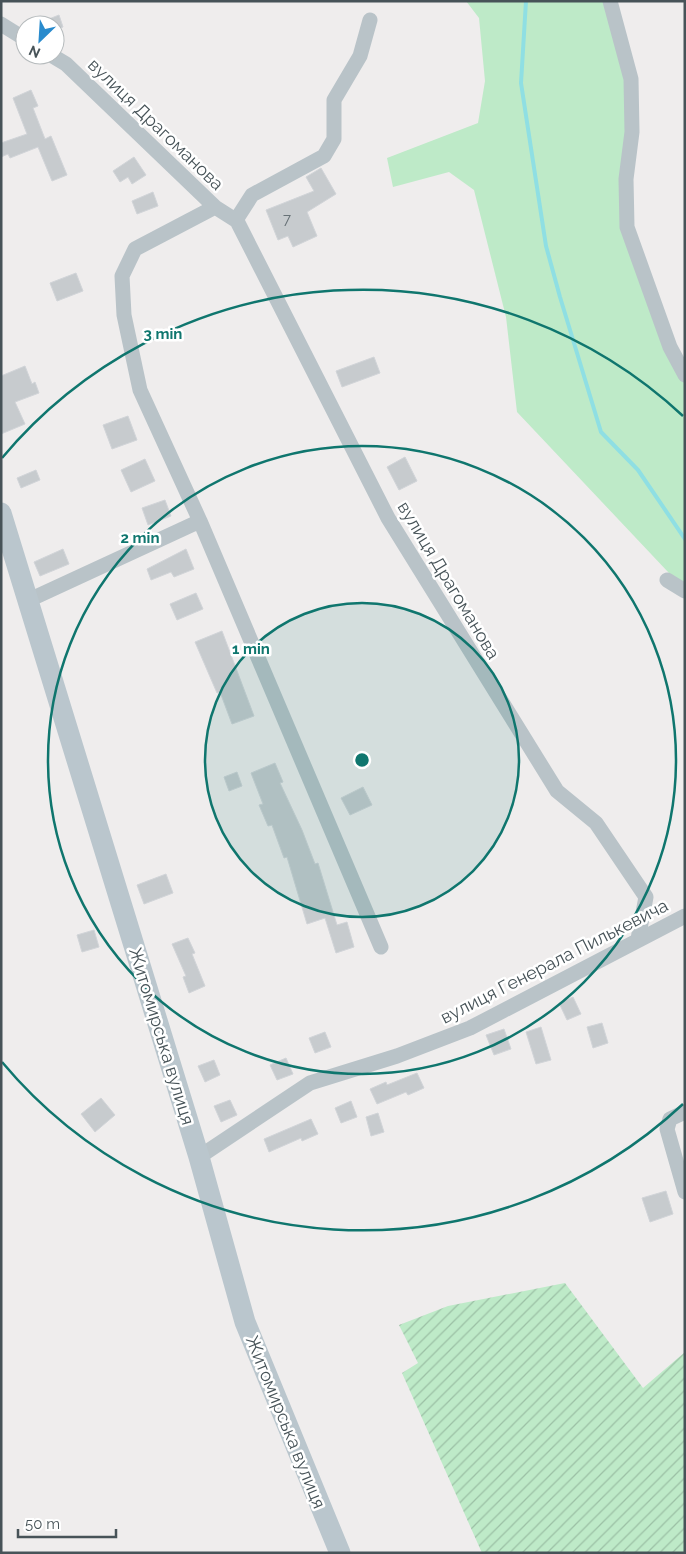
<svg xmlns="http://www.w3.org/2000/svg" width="686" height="1554" font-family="Raleway,sans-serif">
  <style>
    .grass { fill: #beeac8 }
    .garden { fill: url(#garden-furrows) }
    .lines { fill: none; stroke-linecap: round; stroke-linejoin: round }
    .stream { stroke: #8fdfe3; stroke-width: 4 }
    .building { fill: #c7cbce; stroke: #d1d4d8 }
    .minor { stroke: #b9c3c8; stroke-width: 15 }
    .secondary { stroke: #bac6cd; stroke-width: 21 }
    .ring { fill: none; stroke: #0f766e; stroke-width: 2.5 }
    .labels { text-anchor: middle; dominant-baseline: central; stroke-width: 5; stroke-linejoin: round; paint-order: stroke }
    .number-label { font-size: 15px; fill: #677176 }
    .street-label { font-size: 18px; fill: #475358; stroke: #fff }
    .centre { fill: #0f766e; stroke: #fff; stroke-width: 2.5 }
    .ring-label { font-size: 15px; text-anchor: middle; font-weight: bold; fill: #0f766e; stroke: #fff; stroke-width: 5; stroke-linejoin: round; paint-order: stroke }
  </style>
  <defs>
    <pattern id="garden-furrows" width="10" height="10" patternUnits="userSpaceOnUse" patternTransform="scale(1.25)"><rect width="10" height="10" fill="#beeac8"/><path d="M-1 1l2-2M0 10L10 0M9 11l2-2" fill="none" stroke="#9cc0a5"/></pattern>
  </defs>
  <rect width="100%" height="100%" fill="#efeded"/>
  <!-- grass -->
  <path class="grass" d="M 466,1 L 610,1 L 631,79 L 627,227 L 685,375 L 685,590 L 517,412 L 506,317 L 474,190 L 449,172 L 393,187 L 387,158 L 478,123 L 485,81 L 479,18 Z"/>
  <!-- garden -->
  <path class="garden" d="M 565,1283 L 643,1388 L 685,1352 L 685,1553 L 482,1553 L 402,1373 L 418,1363 L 399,1325 L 448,1306 Z"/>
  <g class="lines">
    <!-- stream -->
    <path class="stream" d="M 526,1 L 521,83 L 546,246 L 560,297 L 601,432 L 638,470 L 685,539"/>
  </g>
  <!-- building -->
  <path class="building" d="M 59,15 L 63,27 L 55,30 L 55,25 L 52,25 L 49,19 Z
    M 31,90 L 38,106 L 33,108 L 45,139 L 51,136 L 67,175 L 52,181 L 38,147 L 10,158 L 8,154 L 1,157 L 1,143 L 27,134 L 13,98 Z
    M 134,157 L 146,175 L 132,184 L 128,177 L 120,182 L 113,171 Z
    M 321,168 L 336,194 L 307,212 L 317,236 L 293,247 L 288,236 L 278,240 L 266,210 L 314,191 L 306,177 Z
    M 153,192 L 158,206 L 137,214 L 132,201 Z
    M 76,273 L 83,291 L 57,301 L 50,283 Z
    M 374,357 L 380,373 L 342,387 L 336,371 Z
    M 25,366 L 32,384 L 35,382 L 39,393 L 15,402 L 25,424 L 1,434 L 1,376 Z
    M 128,416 L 137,440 L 112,449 L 103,425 Z
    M 405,457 L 417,481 L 399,490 L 387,467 Z
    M 145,459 L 155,481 L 131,492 L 121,470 Z
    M 36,470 L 40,480 L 21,488 L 17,478 Z
    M 165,500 L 171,516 L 148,525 L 142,508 Z
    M 63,549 L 69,564 L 40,576 L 34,562 Z
    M 186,549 L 194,569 L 174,577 L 171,572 L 151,580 L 147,569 Z
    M 196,593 L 203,609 L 177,620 L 170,604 Z
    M 222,631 L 254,716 L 232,724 L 220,692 L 217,693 L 195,642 Z
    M 275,763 L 283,782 L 280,783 L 302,830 L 315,864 L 318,863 L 337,925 L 347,922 L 354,947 L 336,953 L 325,918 L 307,924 L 287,857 L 284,858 L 272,825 L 268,826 L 259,805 L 263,804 L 251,773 Z
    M 237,772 L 242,786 L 229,791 L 224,777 Z
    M 363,787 L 372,805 L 350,815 L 341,798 Z
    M 166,874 L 173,893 L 144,904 L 137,885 Z
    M 94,930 L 99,947 L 82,952 L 77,935 Z
    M 188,938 L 195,953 L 192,954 L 205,986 L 189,993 L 183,977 L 186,976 L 172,944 Z
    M 573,997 L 581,1014 L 567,1020 L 559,1003 Z
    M 602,1023 L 608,1043 L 593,1048 L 587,1027 Z
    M 541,1027 L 551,1060 L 536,1064 L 526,1032 Z
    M 504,1029 L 511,1049 L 494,1055 L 486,1035 Z
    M 325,1032 L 331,1047 L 315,1053 L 309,1038 Z
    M 286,1058 L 293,1074 L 277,1080 L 270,1065 Z
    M 214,1060 L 220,1075 L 205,1082 L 198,1066 Z
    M 417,1073 L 424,1088 L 408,1095 L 406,1092 L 377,1104 L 370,1089 L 386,1082 L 387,1085 Z
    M 101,1098 L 115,1115 L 95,1132 L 81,1114 Z
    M 230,1100 L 237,1115 L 221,1122 L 214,1106 Z
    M 351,1101 L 357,1117 L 341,1123 L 335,1108 Z
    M 378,1113 L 384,1132 L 371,1136 L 366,1117 Z
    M 311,1119 L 318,1134 L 302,1141 L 301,1138 L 269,1152 L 264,1139 Z
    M 666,1191 L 673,1214 L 650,1222 L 642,1198 Z"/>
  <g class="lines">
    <!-- minor -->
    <path class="minor" d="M 610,1 L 631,79 L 632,132 L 626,179 L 627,227 L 670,347 L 685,375
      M 1,24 L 25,39
      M 51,55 L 66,64 L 215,207 L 237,221 L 388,518 L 557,791 L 596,823 L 646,897 L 638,939
      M 215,207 L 135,249 L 122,276 L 124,315 L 140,390 L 200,521 L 381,947
      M 236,220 L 252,195 L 324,156 L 334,139 L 334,100 L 360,56 L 370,20
      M 667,580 L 685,591
      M 29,600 L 200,521
      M 685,1112 L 670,1119 L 667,1129 L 685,1192
      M 199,1157 L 310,1083 L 397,1056 L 470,1028 L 685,916"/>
    <!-- secondary -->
    <path class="secondary" d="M 1,513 L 199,1157 L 245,1322 L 340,1553"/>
  </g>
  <!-- distance rings -->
  <circle cx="362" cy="760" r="157" fill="#0f766e" fill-opacity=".12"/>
  <g class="ring">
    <circle cx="362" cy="760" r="157"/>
    <circle cx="362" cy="760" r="314"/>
    <path d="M683 1104A470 470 0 0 1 2 1062M2 458A470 470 0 0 1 683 416"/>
  </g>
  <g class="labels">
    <!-- number labels -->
    <g class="number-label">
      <text x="287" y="219">7</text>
    </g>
    <!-- street labels -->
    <g class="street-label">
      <text transform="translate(156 124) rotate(44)">вулиця Драгоманова</text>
      <text transform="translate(449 580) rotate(59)">вулиця Драгоманова</text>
      <text transform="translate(554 961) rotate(-27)">вулиця Генерала Пилькевича</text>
      <text transform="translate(162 1036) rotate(73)">Житомирська вулиця</text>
      <text transform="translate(286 1422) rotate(68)">Житомирська вулиця</text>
    </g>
  </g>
  <circle cx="362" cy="760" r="8" class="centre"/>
  <g class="ring-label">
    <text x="163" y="339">3 min</text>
    <text x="140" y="543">2 min</text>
    <text x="251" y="654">1 min</text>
  </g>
  <!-- border -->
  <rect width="686" height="1554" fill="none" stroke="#475358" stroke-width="5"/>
  <!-- north arrow -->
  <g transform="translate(40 40) rotate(205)"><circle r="24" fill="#ffffff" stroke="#b5babc"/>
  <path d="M0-4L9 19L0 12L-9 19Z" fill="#298bcd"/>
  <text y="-8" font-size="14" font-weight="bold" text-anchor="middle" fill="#475358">N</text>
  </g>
  <!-- scale -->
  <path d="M18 1529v8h98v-8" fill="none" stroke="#475358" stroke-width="2.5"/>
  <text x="25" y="1529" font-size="15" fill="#475358" stroke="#ffffff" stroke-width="4" paint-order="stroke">50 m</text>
</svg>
